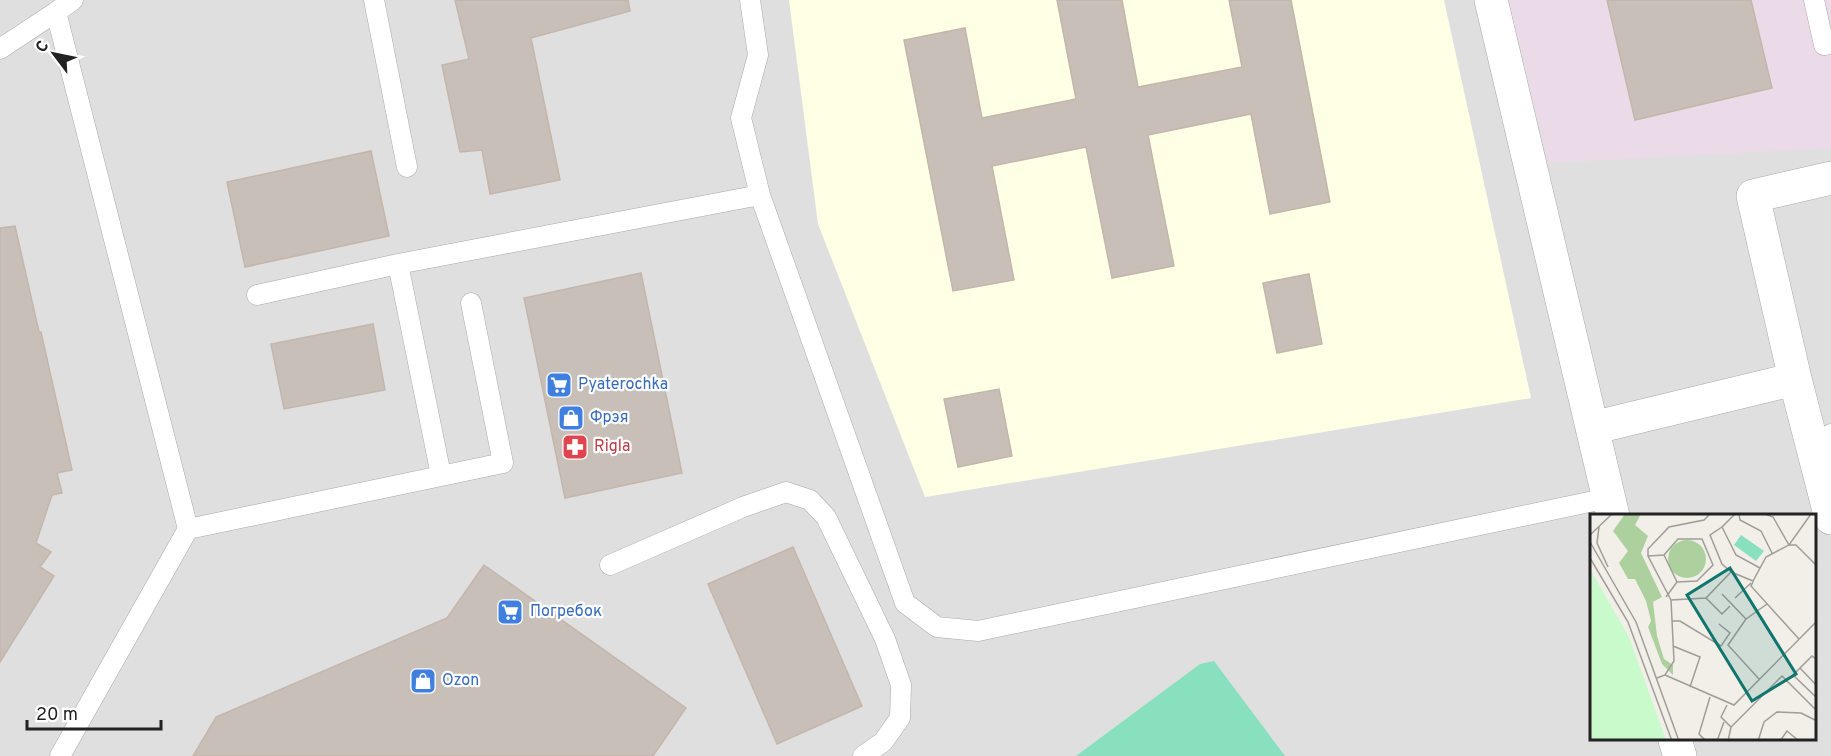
<svg xmlns="http://www.w3.org/2000/svg" width="1831" height="756" font-family="Overpass,sans-serif">
  <style>
    .residential { fill: #e0dfdf; fill-rule: evenodd }
    .industrial { fill: #ebdbe8 }
    .education { fill: #ffffe5 }
    .pitch { fill: #88e0be }
    .building { fill: #c7bfb8; stroke: #c4b6ab; stroke-width: 1.5 }
    .lines { fill: none; stroke-linecap: round; stroke-linejoin: round }
    .service-casing { stroke: #a9a9a9; stroke-width: 21 }
    .minor-casing { stroke: #a9a9a9; stroke-width: 34 }
    .service { stroke: #fff; stroke-width: 20 }
    .minor { stroke: #fff; stroke-width: 33 }
    .labels { text-anchor: middle; dominant-baseline: central; stroke-width: 4.5; stroke-linejoin: round; paint-order: stroke }
    .shop-label { font-size: 16px; fill: #366cbe; stroke: #fff; text-anchor: start }
    .health-label { font-size: 16px; fill: #be3a42; stroke: #fff; text-anchor: start }
    .inset-road { fill: none; stroke: #9f9d99; stroke-width: 1.5 }
    .view { fill: #0f766e; fill-opacity: 0.15; stroke: #0f766e; stroke-width: 3 }
    .inset-edge { fill: none; stroke: #222; stroke-width: 3 }
  </style>
  <rect width="100%" height="100%" fill="#f2efe9"/>
  <!-- residential -->
  <path class="residential" d="M 0,0 L 1831,0 L 1831,756 L 0,756 ZM 1591,516 L 1814,516 L 1814,740 L 1591,740 Z"/>
  <!-- industrial -->
  <path class="industrial" d="M 1509,0 L 1831,0 L 1831,148 L 1548,163 Z"/>
  <!-- education -->
  <path class="education" d="M 789,0 L 1444,0 L 1531,398 L 925,497 L 818,224 Z"/>
  <!-- pitch -->
  <path class="pitch" d="M 1214,661 L 1285,756 L 1076,756 L 1200,664 Z"/>
  <!-- building -->
  <path class="building" d="M 455,0 L 628,0 L 630,11 L 531,38 L 560,180 L 490,194 L 482,150 L 460,152 L 442,65 L 469,59 Z
    M 1057,0 L 1122,0 L 1138,87 L 1242,67 L 1229,0 L 1291,0 L 1330,202 L 1270,214 L 1251,114 L 1148,135 L 1174,266 L 1112,278 L 1086,147 L 992,166 L 1014,280 L 953,291 L 904,40 L 965,28 L 982,118 L 1076,99 Z
    M 1607,0 L 1751,0 L 1772,88 L 1635,120 Z
    M 371,151 L 389,236 L 245,267 L 227,182 Z
    M 15,226 L 39,332 L 41,332 L 72,470 L 57,473 L 62,493 L 52,495 L 36,543 L 51,552 L 40,567 L 54,576 L 0,662 L 0,228 Z
    M 641,273 L 682,473 L 565,498 L 524,298 Z
    M 1309,274 L 1322,344 L 1277,353 L 1263,283 Z
    M 373,324 L 385,390 L 284,409 L 271,344 Z
    M 999,389 L 1012,456 L 958,467 L 944,399 Z
    M 793,547 L 862,706 L 777,744 L 708,584 Z
    M 484,565 L 686,708 L 653,756 L 193,756 L 216,717 L 447,618 Z"/>
  <g class="lines">
    <!-- service casing -->
    <g class="service-casing">
      <path id="service" d="M 374,0 L 407,167
        M 1814,0 L 1824,45 L 1831,44
        M 0,49 L 56,12
        M 760,195 L 905,603 L 937,627 L 978,631 L 1608,498
        M 398,264 L 441,475
        M 257,295 L 398,264 L 760,195 L 741,118 L 758,55 L 750,0
        M 1816,457 L 1831,434
        M 188,529 L 503,463 L 471,303
        M 610,565 L 743,507 L 786,492 L 810,500 L 826,517 L 885,639 L 901,685 L 900,718 L 883,742 L 863,756
        M 60,756 L 188,529 L 56,12 L 73,0"/>
    </g>
    <!-- minor casing -->
    <g class="minor-casing">
      <path id="minor" d="M 1491,0 L 1613,516
        M 1831,178 L 1753,196 L 1795,379 L 1831,518
        M 1592,428 L 1795,379
        M 1675,740 L 1680,756"/>
    </g>
    <!-- service -->
    <use href="#service" class="service"/>
    <!-- minor -->
    <use href="#minor" class="minor"/>
  </g>
  <!-- icons -->
  <defs>
    <g id="supermarket-square" transform="scale(1.35)"><rect x="-9" y="-9" width="18" height="18" rx="4" fill="#3f7fe0" stroke="#fff"/><path d="M-6-5.5h2.5l.6 2H6L4.5 2H-2.5L-4.4-4H-6ZM-1.5 3.2a1.3 1.3 0 1 0 .1 0ZM3 3.2a1.3 1.3 0 1 0 .1 0Z" fill="#fff"/></g>
    <g id="shop-square" transform="scale(1.35)"><rect x="-9" y="-9" width="18" height="18" rx="4" fill="#3f7fe0" stroke="#fff"/><path d="M-5-2.5h2.3a2.7 3.5 0 0 1 5.4 0H5L5.5 6h-11ZM-1.5-2.5h3a1.5 2.3 0 0 0-3 0Z" fill="#fff"/></g>
    <g id="pharmacy-square" transform="scale(1.35)"><rect x="-9" y="-9" width="18" height="18" rx="4" fill="#e0444e" stroke="#fff"/><path d="M-2-6h4v4h4v4h-4v4h-4v-4h-4v-4h4Z" fill="#fff"/></g>
  </defs>
  <g fill-rule="evenodd">
    <use href="#supermarket-square" x="559" y="385"/>
    <use href="#shop-square" x="571" y="418"/>
    <use href="#pharmacy-square" x="575" y="447"/>
    <use href="#supermarket-square" x="510" y="612"/>
    <use href="#shop-square" x="423" y="681"/>
  </g>
  <g class="labels">
    <!-- shop labels -->
    <g class="shop-label">
      <text x="578" y="385">Pyaterochka</text>
      <text x="590" y="418">Фрэя</text>
      <text x="530" y="612">Погребок</text>
      <text x="442" y="681">Ozon</text>
    </g>
    <!-- health labels -->
    <g class="health-label">
      <text x="594" y="447">Rigla</text>
    </g>
  </g>
  <!-- overview -->
  <g transform="translate(1590 514)">
    <rect width="226" height="226" fill="#f2efe9"/>
    <path d="M 35,0 L 51,0 L 45,11 L 58,22 L 51,39 L 72,83 L 63,88 L 67,122 L 74,145 L 83,151 L 83,161 L 72,150 L 58,113 L 61,107 L 56,87 L 45,65 L 38,65 L 29,49 L 38,37 L 23,17 ZM78 45a19 19 0 1 1 38 0a19 19 0 1 1-38 0Z" fill="#add19e"/>
    <path d="M 0,55 L 39,123 L 76,226 L 0,226 Z" fill="#c8facc"/>
    <path d="M 151,21 L 174,37 L 166,47 L 144,31 Z" fill="#88e0be"/>
    <path class="inset-road" d="M 145,0 L 132,13 L 146,41 L 170,54M 149,0 L 150,6 L 171,17 L 182,39M 175,0 L 183,3 L 199,31 L 206,31 L 227,52M 9,13 L 7,29 L 18,53M 132,13 L 120,21 L 132,50 L 141,58M 0,21 L 22,0M 0,28 L 46,108 L 89,227M 58,42 L 74,41 L 88,25 L 112,25 L 123,51 L 107,67 L 87,68 L 74,41M 0,44 L 38,108 L 82,227M 163,68 L 161,72 L 209,125M 132,80 L 156,105 L 177,90M 76,83 L 87,68M 116,84 L 132,100 L 140,92M 145,84 L 161,69M 81,86 L 58,42 L 58,35 L 79,13 L 114,6 L 120,0M 156,105 L 138,131 L 169,165M 82,107 L 90,107 L 131,132 L 140,119 L 129,110M 83,132 L 110,143 L 100,173M 227,146 L 222,142 L 203,161 L 227,184M 210,154 L 227,172M 75,161 L 144,191 L 227,107M 67,164 L 75,161 L 84,147 L 81,86 L 116,84 L 141,58 L 163,67 L 176,43 L 199,31 L 221,0M 137,191 L 131,203 L 141,213M 116,227 L 109,220 L 120,183M 127,227 L 134,208M 138,227 L 141,213 L 192,162 L 227,197M 168,227 L 174,208 L 187,198 L 211,199 L 227,207M 190,227 L 197,217 L 209,227"/>
    <path class="view" d="M 140,54 L 206,160 L 162,187 L 97,81 Z"/>
    <rect width="226" height="226" class="inset-edge"/>
  </g>
  <!-- north arrow -->
  <g transform="translate(54 54) rotate(302)" stroke="#ffffff" stroke-width="4.5" paint-order="stroke">
  <path d="M0-4.5L10 22L0 15L-10 22Z" fill="#222222"/>
  <text y="-9" font-size="16" font-weight="bold" text-anchor="middle" fill="#222222">С</text>
  </g>
  <!-- scale -->
  <path d="M27 720v9h134v-9" fill="none" stroke="#222222" stroke-width="3"/>
  <text x="36" y="720" font-size="18" fill="#222222" stroke="#ffffff" stroke-width="4.5" paint-order="stroke">20 m</text>
</svg>
